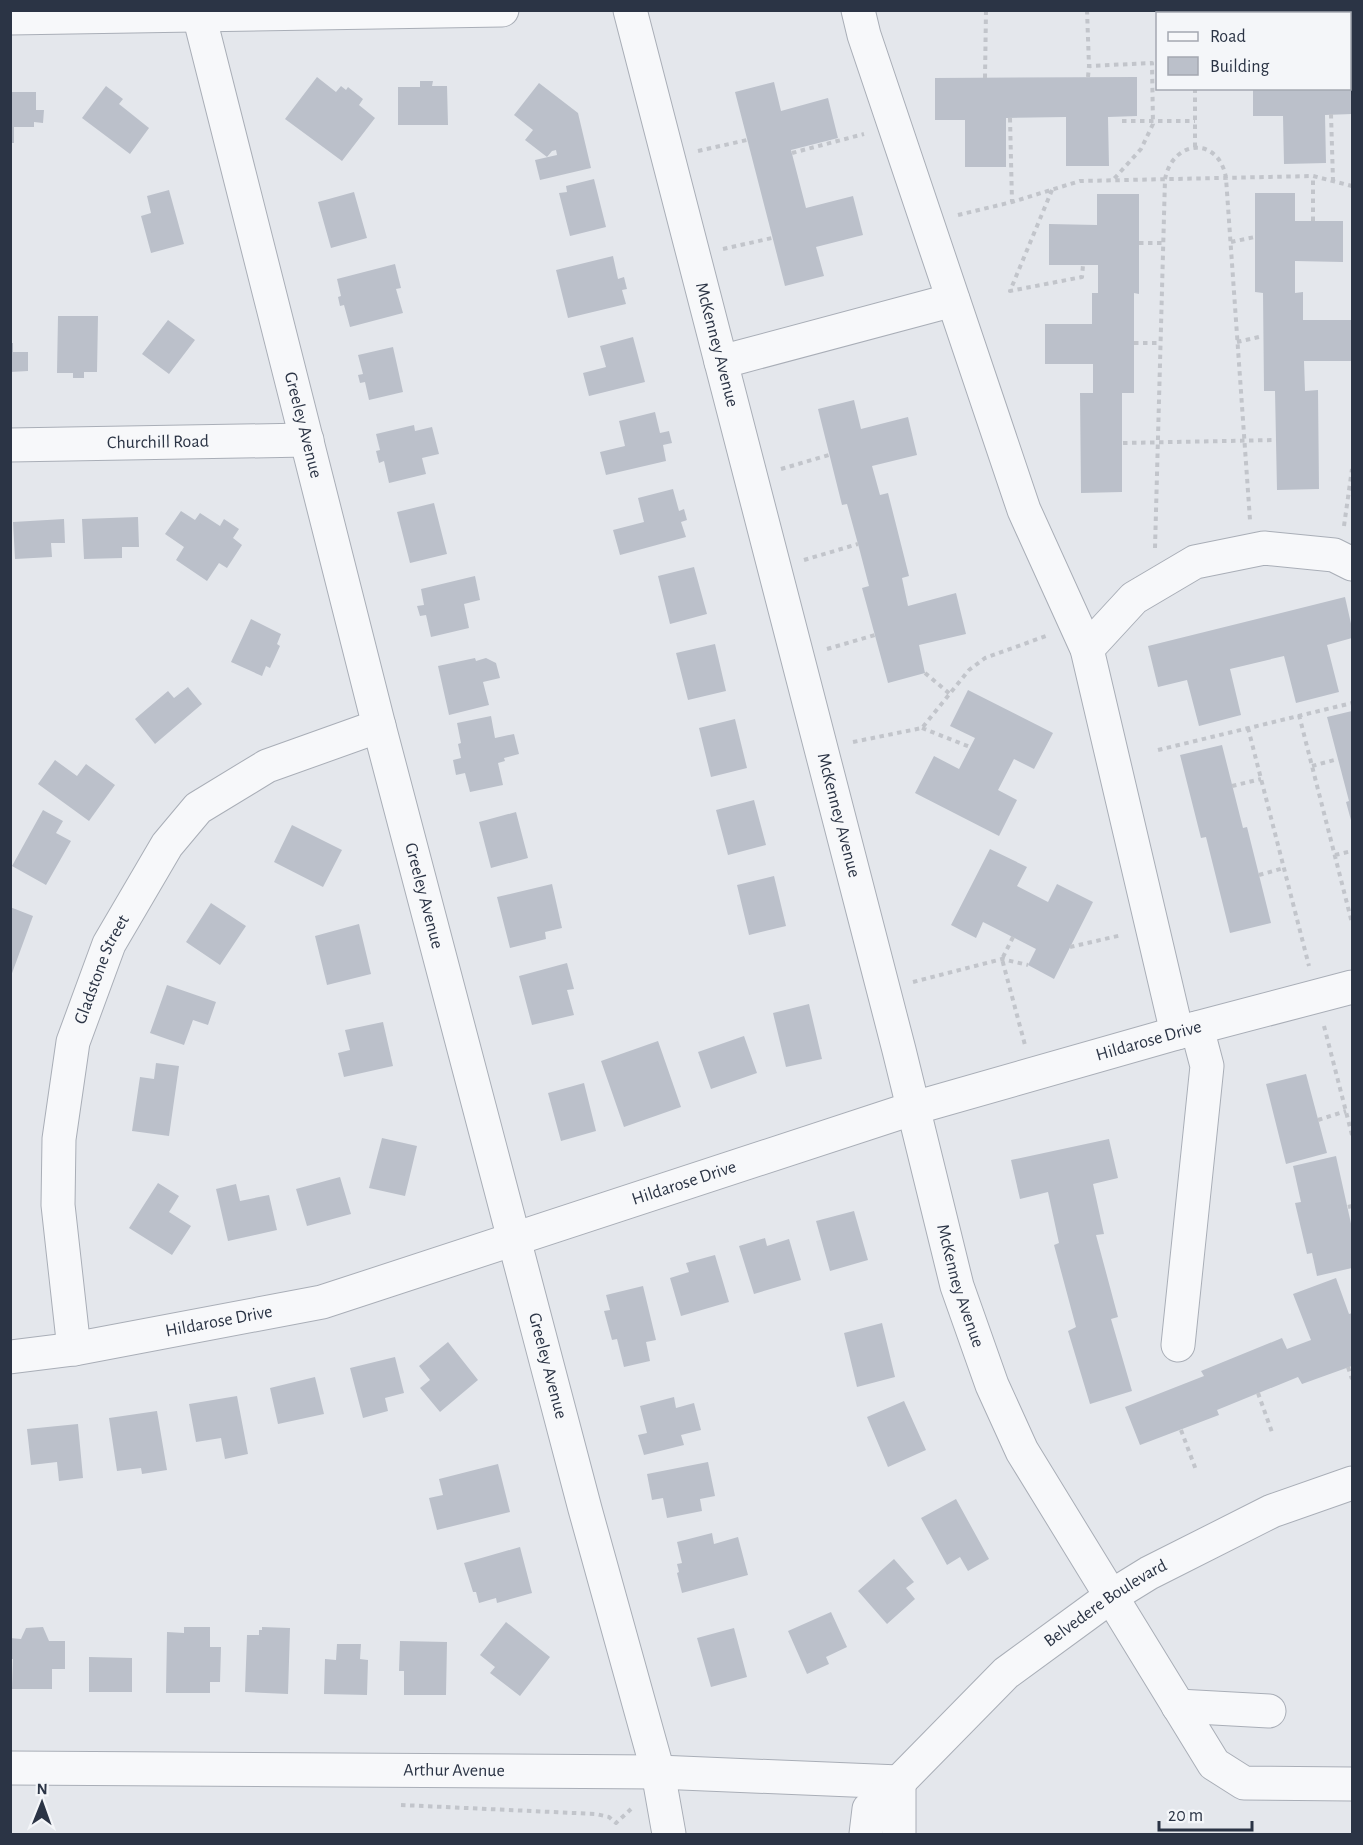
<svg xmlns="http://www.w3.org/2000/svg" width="1363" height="1845" font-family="'Alegreya Sans',sans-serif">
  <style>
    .building { fill: #bbc0ca }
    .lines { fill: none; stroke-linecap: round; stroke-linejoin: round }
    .minor-casing { stroke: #a9aeb7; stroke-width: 35 }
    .path { stroke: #c2c5cb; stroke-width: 4; stroke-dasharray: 4.5 4.5; stroke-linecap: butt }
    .minor { stroke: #f7f8fa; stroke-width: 33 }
    .labels { text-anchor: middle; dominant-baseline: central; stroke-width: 6; stroke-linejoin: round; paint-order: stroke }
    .street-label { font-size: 18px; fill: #2b3445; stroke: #f4f6f9 }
  </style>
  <rect width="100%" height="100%" fill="#e4e7ec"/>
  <!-- building -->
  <path class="building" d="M 1350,73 L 1352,73 L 1352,114 L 1325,115 L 1326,163 L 1284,164 L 1283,116 L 1253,116 L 1253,88 L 1350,88 Z
    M 317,77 L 336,92 L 341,86 L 346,90 L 348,87 L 363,99 L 359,105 L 375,118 L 342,161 L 285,119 Z
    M 1137,77 L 1137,116 L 1108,117 L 1109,166 L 1066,166 L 1066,117 L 1006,118 L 1006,167 L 965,167 L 965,120 L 935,120 L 935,78 Z
    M 420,81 L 433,81 L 432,86 L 447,86 L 448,125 L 398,125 L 398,87 L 420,87 Z
    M 774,82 L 781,111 L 828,98 L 838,138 L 791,150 L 806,208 L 853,196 L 863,235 L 816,247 L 824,276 L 785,286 L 735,92 Z
    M 539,83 L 578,113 L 591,168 L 540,180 L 535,160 L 557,155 L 556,150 L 552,151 L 547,157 L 525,140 L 533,130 L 514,115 Z
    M 106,86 L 123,99 L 119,104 L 149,128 L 130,154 L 82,118 Z
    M 10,92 L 36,92 L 36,110 L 44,110 L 43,123 L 34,122 L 34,127 L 14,127 L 14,143 L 10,143 Z
    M 594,179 L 606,227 L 570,236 L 559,193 L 567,192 L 566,186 Z
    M 169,190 L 184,244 L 151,253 L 141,216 L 151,213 L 147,196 Z
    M 354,192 L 367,238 L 331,248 L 318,202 Z
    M 1255,193 L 1295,193 L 1295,221 L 1343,221 L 1343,262 L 1295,261 L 1295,293 L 1303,292 L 1303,320 L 1351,320 L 1351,361 L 1304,361 L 1305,391 L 1318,390 L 1319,489 L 1277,490 L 1275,391 L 1264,391 L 1263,293 L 1255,292 Z
    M 1097,194 L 1139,194 L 1139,294 L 1134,293 L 1134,393 L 1122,393 L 1122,492 L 1081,493 L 1080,393 L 1093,393 L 1093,364 L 1045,364 L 1045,324 L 1092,324 L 1092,293 L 1098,293 L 1098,265 L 1049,265 L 1049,224 L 1097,225 Z
    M 613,256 L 618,279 L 624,277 L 627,289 L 622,290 L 626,304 L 568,318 L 556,270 Z
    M 395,264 L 401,288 L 396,289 L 403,313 L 350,327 L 344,305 L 340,306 L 338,297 L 341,296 L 337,279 Z
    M 58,316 L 98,316 L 97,372 L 84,372 L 84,378 L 73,378 L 73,373 L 57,373 Z
    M 168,320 L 195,340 L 169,374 L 142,354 Z
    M 633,337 L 645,382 L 589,396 L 583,373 L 606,367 L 600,346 Z
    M 10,343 L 13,343 L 13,352 L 28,352 L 28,371 L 10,372 Z
    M 393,347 L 403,392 L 369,400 L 365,382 L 360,383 L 358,375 L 363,374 L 358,355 Z
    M 854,400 L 861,429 L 908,417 L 917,455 L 872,466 L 880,495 L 888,493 L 909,576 L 902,578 L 908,606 L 956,593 L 966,634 L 919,645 L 925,673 L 888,683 L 862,588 L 869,586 L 858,544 L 847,504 L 842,505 L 818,409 Z
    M 655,412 L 660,433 L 669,431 L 672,443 L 663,445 L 666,461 L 606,475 L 600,452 L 625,446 L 619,421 Z
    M 414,425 L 415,431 L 432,427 L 439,454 L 422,458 L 426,474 L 389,483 L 384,461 L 379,463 L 376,451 L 380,450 L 376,434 Z
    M 673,489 L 679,511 L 684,509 L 687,520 L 681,522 L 686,537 L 620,555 L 613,530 L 644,522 L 638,498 Z
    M 434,503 L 447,554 L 410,563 L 397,512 Z
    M 181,511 L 195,520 L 200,513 L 220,526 L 224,519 L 239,529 L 233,538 L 242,545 L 227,568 L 219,563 L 207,581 L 176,560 L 184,547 L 165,534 Z
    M 138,517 L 139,547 L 122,547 L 122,558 L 84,559 L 82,519 Z
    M 64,519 L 65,543 L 51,543 L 52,557 L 15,559 L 13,522 Z
    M 694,567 L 707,614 L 670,624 L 658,576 Z
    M 475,576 L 480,600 L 464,604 L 469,628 L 431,637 L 426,615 L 420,616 L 417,606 L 424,605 L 421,589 Z
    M 1345,597 L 1352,628 L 1352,638 L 1327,645 L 1339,692 L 1296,703 L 1284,656 L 1230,669 L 1241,715 L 1199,726 L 1187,680 L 1158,687 L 1148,646 Z
    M 251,619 L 281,634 L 277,644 L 280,646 L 270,668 L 266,666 L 262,676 L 231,662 Z
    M 715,644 L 726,691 L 688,700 L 676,653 Z
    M 475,658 L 476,661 L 486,658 L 496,663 L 500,678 L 483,682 L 489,705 L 449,715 L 438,666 Z
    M 188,687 L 202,704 L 155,744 L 135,719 L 168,691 L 174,698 Z
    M 968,690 L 1053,733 L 1034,769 L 1014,759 L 998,790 L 1017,800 L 999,836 L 915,793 L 934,756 L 959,769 L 975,738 L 950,726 Z
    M 1352,711 L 1352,824 L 1346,802 L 1349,801 L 1327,717 Z
    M 491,716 L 495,738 L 514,734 L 519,754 L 504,758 L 505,761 L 498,763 L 503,785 L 470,792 L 465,773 L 456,775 L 453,760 L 461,758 L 458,744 L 461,743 L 457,723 Z
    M 735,719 L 747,768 L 711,777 L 699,728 Z
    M 1222,745 L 1243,828 L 1247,827 L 1271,923 L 1230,933 L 1206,837 L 1201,838 L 1180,755 Z
    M 55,760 L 77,776 L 86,764 L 115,785 L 89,821 L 38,784 Z
    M 754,800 L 766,845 L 728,855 L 716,810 Z
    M 43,810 L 63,821 L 56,833 L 71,841 L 46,885 L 12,866 Z
    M 516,812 L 528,858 L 491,868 L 479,822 Z
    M 292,825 L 342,850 L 323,887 L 274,862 Z
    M 990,849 L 1027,867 L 1017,886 L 1048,902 L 1057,884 L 1093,902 L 1054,979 L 1028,965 L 1036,949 L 983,922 L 976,938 L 951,925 Z
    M 774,876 L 786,926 L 749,935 L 737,885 Z
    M 552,884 L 562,928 L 545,932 L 546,939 L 510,948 L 497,897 Z
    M 211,903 L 246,926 L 220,965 L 186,942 Z
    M 10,907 L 33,916 L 11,976 L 10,976 Z
    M 359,924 L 371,974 L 327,985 L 315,936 Z
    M 567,963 L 574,989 L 567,990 L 574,1015 L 532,1025 L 519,976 Z
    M 167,985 L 216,1002 L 208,1025 L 193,1020 L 184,1045 L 150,1033 Z
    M 809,1004 L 822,1059 L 786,1067 L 773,1013 Z
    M 383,1022 L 393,1066 L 344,1077 L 338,1053 L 350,1050 L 345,1030 Z
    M 744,1036 L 757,1073 L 711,1089 L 698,1052 Z
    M 658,1041 L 681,1107 L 624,1127 L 601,1061 Z
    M 156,1063 L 179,1066 L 169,1136 L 132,1131 L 140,1077 L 154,1079 Z
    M 1306,1074 L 1327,1153 L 1286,1164 L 1266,1084 Z
    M 584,1083 L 596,1131 L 561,1141 L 548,1093 Z
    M 382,1138 L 417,1146 L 405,1196 L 369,1188 Z
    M 1109,1139 L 1118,1178 L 1093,1184 L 1104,1234 L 1096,1235 L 1118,1317 L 1111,1319 L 1132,1391 L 1090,1404 L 1068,1331 L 1076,1327 L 1054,1245 L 1059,1243 L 1048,1192 L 1020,1199 L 1011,1160 Z
    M 1336,1156 L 1352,1228 L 1352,1268 L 1317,1276 L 1312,1253 L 1307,1254 L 1295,1203 L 1301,1202 L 1293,1166 Z
    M 340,1177 L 351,1214 L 307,1226 L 296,1189 Z
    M 158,1183 L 179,1196 L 169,1212 L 191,1226 L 172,1255 L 129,1228 Z
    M 236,1184 L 240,1201 L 269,1195 L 277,1230 L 228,1241 L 216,1189 Z
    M 854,1211 L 868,1260 L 830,1271 L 816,1221 Z
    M 765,1238 L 767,1246 L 789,1239 L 801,1280 L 754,1294 L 739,1246 Z
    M 715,1255 L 729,1302 L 681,1316 L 670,1278 L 689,1272 L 686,1263 Z
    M 1336,1278 L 1349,1314 L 1352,1313 L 1352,1366 L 1302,1384 L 1298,1377 L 1217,1410 L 1219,1415 L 1140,1445 L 1125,1407 L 1204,1376 L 1201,1371 L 1282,1338 L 1287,1349 L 1311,1340 L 1293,1294 Z
    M 643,1286 L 656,1340 L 646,1342 L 650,1361 L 624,1367 L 617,1339 L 612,1340 L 604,1311 L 610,1310 L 606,1295 Z
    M 882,1323 L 895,1377 L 857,1387 L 844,1333 Z
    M 448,1342 L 478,1380 L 440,1412 L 420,1388 L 430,1380 L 419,1366 Z
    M 395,1357 L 404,1393 L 385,1398 L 388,1411 L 363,1418 L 350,1368 Z
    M 315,1377 L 324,1414 L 278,1424 L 270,1388 Z
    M 237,1396 L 248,1454 L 225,1459 L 221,1438 L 196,1442 L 189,1404 Z
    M 674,1397 L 676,1408 L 694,1403 L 701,1430 L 681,1435 L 684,1445 L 644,1455 L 638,1435 L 647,1433 L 640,1406 Z
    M 904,1401 L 926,1450 L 888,1467 L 867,1417 Z
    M 157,1411 L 167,1470 L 142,1474 L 141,1468 L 117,1471 L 109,1418 Z
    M 78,1424 L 83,1478 L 59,1481 L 57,1462 L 31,1465 L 27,1429 Z
    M 708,1462 L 715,1496 L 700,1499 L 702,1511 L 667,1518 L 663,1498 L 652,1500 L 647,1474 Z
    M 498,1464 L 510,1512 L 437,1530 L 429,1498 L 443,1495 L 439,1479 Z
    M 956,1499 L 989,1559 L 968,1571 L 960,1557 L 947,1565 L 921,1518 Z
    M 712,1533 L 714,1544 L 738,1537 L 748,1575 L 682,1593 L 677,1573 L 679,1572 L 677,1564 L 682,1563 L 677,1542 Z
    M 520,1547 L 532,1593 L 497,1603 L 496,1598 L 479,1603 L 476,1592 L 473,1592 L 464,1563 Z
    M 894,1559 L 914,1582 L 906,1588 L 915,1599 L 887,1624 L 858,1591 Z
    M 831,1612 L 847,1647 L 826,1657 L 829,1664 L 807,1674 L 788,1631 Z
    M 506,1622 L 550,1657 L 520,1696 L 490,1673 L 495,1667 L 480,1655 Z
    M 43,1627 L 49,1641 L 65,1641 L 65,1669 L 52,1669 L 52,1689 L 12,1689 L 13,1659 L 10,1659 L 10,1638 L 21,1639 L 26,1628 Z
    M 184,1627 L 210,1627 L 210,1647 L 221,1647 L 220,1682 L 210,1682 L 210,1693 L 166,1693 L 167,1632 L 184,1633 Z
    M 262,1627 L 290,1628 L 288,1694 L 245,1692 L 247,1635 L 259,1635 L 259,1630 L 262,1630 Z
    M 734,1628 L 747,1677 L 711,1687 L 697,1638 Z
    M 400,1641 L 447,1642 L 446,1695 L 404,1695 L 404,1671 L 399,1671 Z
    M 337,1644 L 361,1644 L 360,1659 L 368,1660 L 367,1695 L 324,1694 L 325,1659 L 336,1660 Z
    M 89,1657 L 132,1658 L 132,1692 L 89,1692 Z"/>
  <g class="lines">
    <!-- minor casing -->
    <g class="minor-casing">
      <g id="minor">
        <path id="s1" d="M 630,10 L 899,1050 L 957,1286 L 992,1385 L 1022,1451 L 1214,1764 L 1244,1783 L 1352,1784"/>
        <path d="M 858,10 L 864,35 L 1024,510 L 1087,649 L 1177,1033"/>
        <path id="s2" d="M 199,15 L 379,726 L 585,1509 L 658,1772 L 669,1834"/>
        <path d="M 10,18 L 502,10"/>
        <path d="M 721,362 L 953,300"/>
        <path id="s3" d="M 10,445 L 307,440"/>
        <path d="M 1087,649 L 1134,598 L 1195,562 L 1264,548 L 1334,555 L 1352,564"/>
        <path d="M 1178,1345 L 1207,1066 L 1197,1028"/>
        <path id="s4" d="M 74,1349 L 58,1205 L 59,1139 L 73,1042 L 109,944 L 167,845 L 198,808 L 267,766 L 379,726"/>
        <path id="s5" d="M 10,1357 L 74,1349 L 322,1302 L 914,1108 L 1177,1033 L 1352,987"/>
        <path d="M 1178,1706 L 1269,1711"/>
        <path id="s6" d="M 10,1768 L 658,1772 L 899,1782"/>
        <path d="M 899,1782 L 899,1834"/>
        <path id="s7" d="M 866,1834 L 869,1809 L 899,1782 L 1006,1673 L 1110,1597 L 1149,1573 L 1272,1511 L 1352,1483"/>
      </g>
    </g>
    <!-- path -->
    <path class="path" d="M 1087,10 L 1089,66 L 1152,63 L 1153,124 L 1141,149 L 1113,180
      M 1164,10 L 1164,14
      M 1196,14 L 1196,10
      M 1304,14 L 1304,10
      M 1088,77 L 1089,66
      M 985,78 L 986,10
      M 1331,114 L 1333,180
      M 1010,118 L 1012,202
      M 1122,121 L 1195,121
      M 1195,147 L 1195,88
      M 698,151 L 747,140
      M 792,153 L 864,134
      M 1052,190 L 1010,291 L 1082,277 L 1083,265
      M 958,215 L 1012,202 L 1080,181 L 1313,176 L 1352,186
      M 1313,221 L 1313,176
      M 1231,242 L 1255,237
      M 1139,243 L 1163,243
      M 723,249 L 772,238
      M 1237,342 L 1263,336
      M 1134,343 L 1161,343
      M 1123,443 L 1276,440
      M 781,469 L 829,455
      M 1344,526 L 1352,469
      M 1155,548 L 1165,179 C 1173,139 1219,136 1226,178 L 1250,520
      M 804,560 L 858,544
      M 827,649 L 875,635
      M 925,673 L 950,694
      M 1299,715 L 1352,923
      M 922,728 L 970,747
      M 1248,728 L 1309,966
      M 853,742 L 922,728 L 969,670 L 985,658 L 1046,636
      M 1158,750 L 1352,703
      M 1312,766 L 1338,759
      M 1232,786 L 1261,779
      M 1335,855 L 1352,851
      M 1259,875 L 1284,868
      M 1013,937 L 1002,959 L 1025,1045
      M 1070,947 L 1122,935
      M 913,982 L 1002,959 L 1028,965
      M 1324,1026 L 1352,1135
      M 1318,1120 L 1346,1111
      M 1348,1207 L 1352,1206
      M 1348,1367 L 1352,1379
      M 1258,1393 L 1273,1435
      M 1181,1430 L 1196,1470
      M 401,1805 L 596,1814 L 609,1817 L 616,1823 L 631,1809"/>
    <!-- minor -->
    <use href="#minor" class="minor"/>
  </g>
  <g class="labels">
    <!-- street labels -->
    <g class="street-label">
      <text stroke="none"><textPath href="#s1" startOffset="346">McKenney Avenue</textPath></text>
      <text stroke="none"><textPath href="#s2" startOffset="423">Greeley Avenue</textPath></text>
      <text stroke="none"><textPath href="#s3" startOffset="148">Churchill Road</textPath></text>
      <text stroke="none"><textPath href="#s1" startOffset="832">McKenney Avenue</textPath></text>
      <text stroke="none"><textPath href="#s2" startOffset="909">Greeley Avenue</textPath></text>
      <text stroke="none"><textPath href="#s4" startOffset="387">Gladstone Street</textPath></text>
      <text stroke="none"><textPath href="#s5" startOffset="1184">Hildarose Drive</textPath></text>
      <text stroke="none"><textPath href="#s5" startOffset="698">Hildarose Drive</textPath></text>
      <text stroke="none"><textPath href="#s1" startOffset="1318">McKenney Avenue</textPath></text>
      <text stroke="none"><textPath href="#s5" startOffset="212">Hildarose Drive</textPath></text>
      <text stroke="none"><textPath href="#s2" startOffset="1395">Greeley Avenue</textPath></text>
      <text stroke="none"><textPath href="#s7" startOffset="340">Belvedere Boulevard</textPath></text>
      <text stroke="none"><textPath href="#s6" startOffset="444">Arthur Avenue</textPath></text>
    </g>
  </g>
  <!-- border -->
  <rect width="1363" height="1845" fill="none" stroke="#2b3445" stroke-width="24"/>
  <!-- legend -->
  <rect x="1156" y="12" width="195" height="78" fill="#f4f6f9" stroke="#a4a8b1" stroke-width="1.5"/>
  <rect x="1168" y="32" width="30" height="9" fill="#f7f8fa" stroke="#a4a8b1" stroke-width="1.5"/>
  <text x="1210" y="42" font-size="18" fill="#2b3445">Road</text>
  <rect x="1168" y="57" width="30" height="18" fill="#bbc0ca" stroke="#a4a8b1" stroke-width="1.5"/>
  <text x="1210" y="72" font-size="18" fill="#2b3445">Building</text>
  <!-- north arrow -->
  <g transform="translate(42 1803) rotate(1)" stroke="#f4f6f9" stroke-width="4.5" paint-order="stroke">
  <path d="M0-4.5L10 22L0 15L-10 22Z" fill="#2b3445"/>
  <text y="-9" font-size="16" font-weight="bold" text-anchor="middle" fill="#2b3445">N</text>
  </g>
  <!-- scale -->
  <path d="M1159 1821v9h93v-9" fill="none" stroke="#2b3445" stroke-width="3"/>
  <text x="1168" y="1821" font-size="18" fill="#2b3445" stroke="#f4f6f9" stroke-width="4.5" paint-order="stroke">20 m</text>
</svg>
